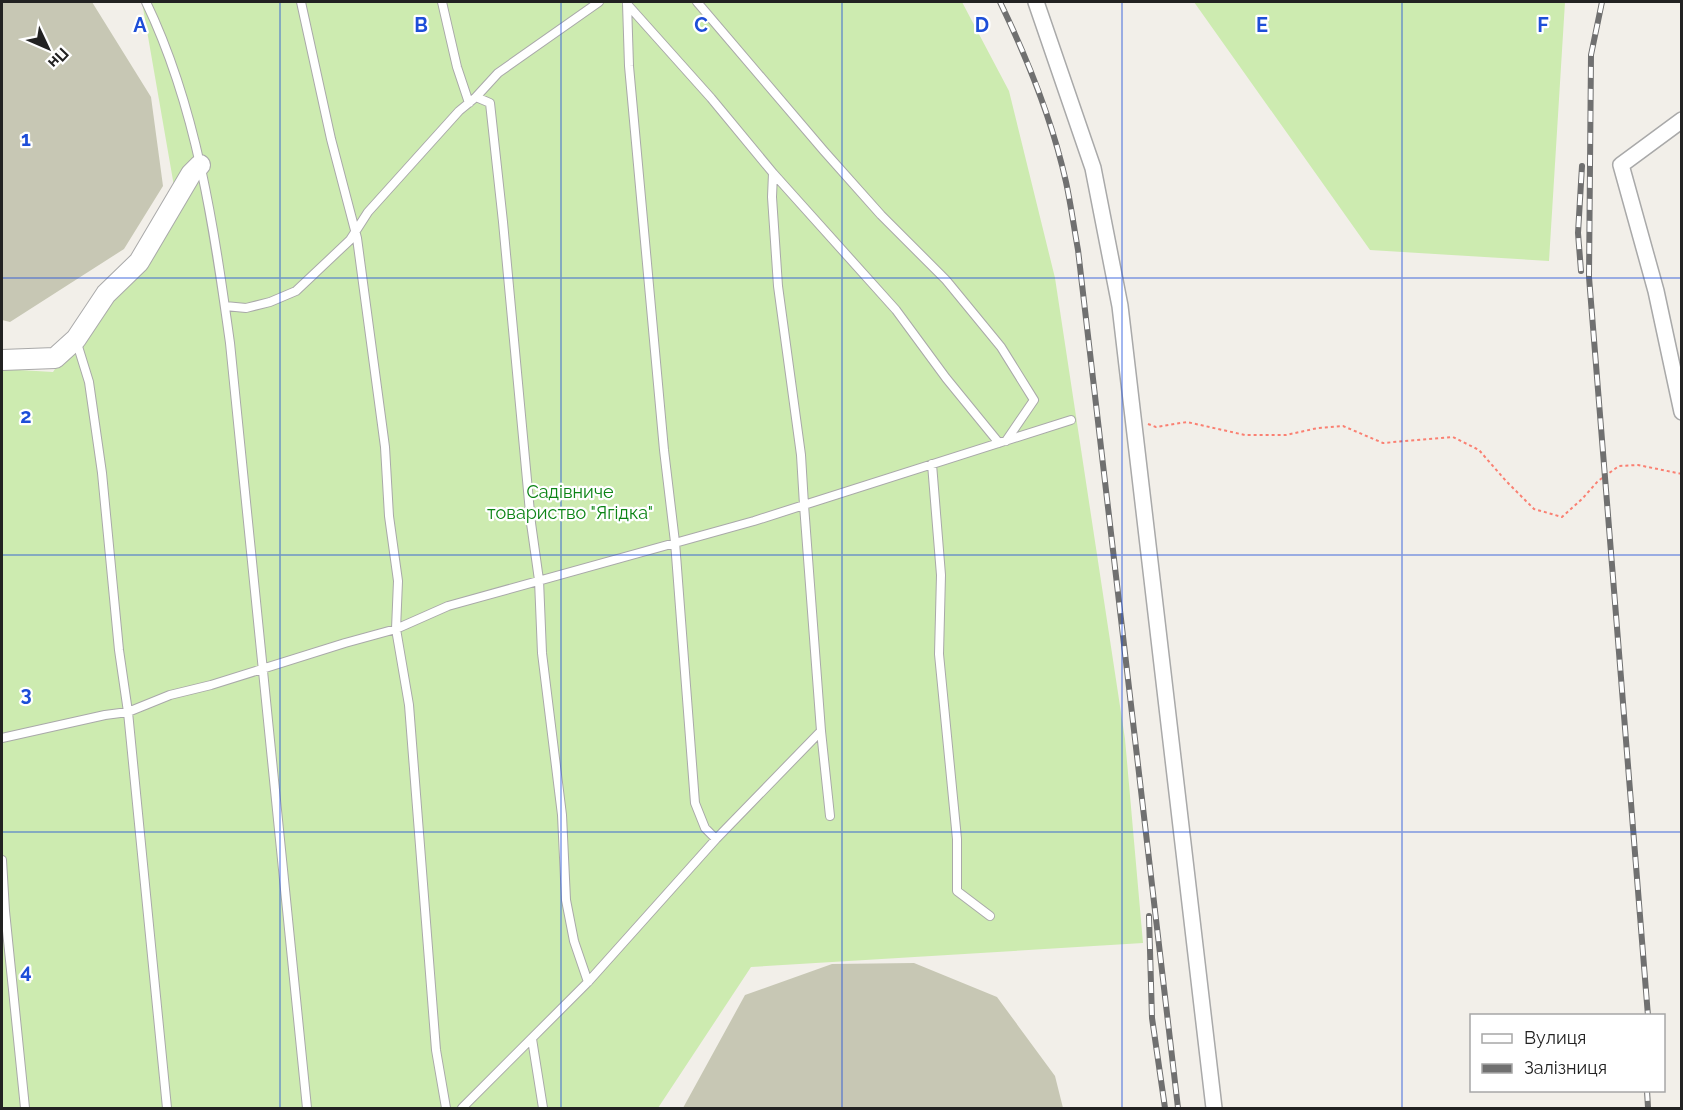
<svg xmlns="http://www.w3.org/2000/svg" width="1683" height="1110" font-family="Raleway,sans-serif">
  <style>
    .construction { fill: #c7c7b4 }
    .grass { fill: #cdebb0 }
    .lines { fill: none; stroke-linecap: round; stroke-linejoin: round }
    .service-casing { stroke: #a9a9a9; stroke-width: 10 }
    .minor-casing { stroke: #a9a9a9; stroke-width: 18 }
    .tertiary-casing { stroke: #a9a9a9; stroke-width: 22 }
    .path { stroke: #fa8072; stroke-width: 2; stroke-dasharray: 3 3; stroke-linecap: butt }
    .service { stroke: #fff; stroke-width: 8 }
    .minor { stroke: #fff; stroke-width: 15 }
    .tertiary { stroke: #fff; stroke-width: 20 }
    .rail-casing { stroke: #707070; stroke-width: 6 }
    .rail { stroke: #fff; stroke-width: 4; stroke-dasharray: 11; stroke-linecap: butt }
    .grid { fill: none; stroke: #1d4ed8; stroke-width: 1.5; stroke-opacity: 0.55 }
    .labels { text-anchor: middle; dominant-baseline: central; stroke-width: 4.5; stroke-linejoin: round; paint-order: stroke }
    .park-label { font-size: 18px; fill: #0c8416; stroke: #fff }
    .grid-label { font-size: 20px; text-anchor: middle; font-weight: bold; fill: #1d4ed8; stroke: #fff; stroke-width: 4.5; stroke-linejoin: round; paint-order: stroke }
  </style>
  <rect width="100%" height="100%" fill="#f2efe9"/>
  <!-- construction -->
  <path class="construction" d="M 2,2 L 92,2 L 151,97 L 163,186 L 124,249 L 10,322 L 2,320 Z
    M 914,963 L 997,997 L 1055,1076 L 1063,1108 L 683,1108 L 745,995 L 832,964 Z"/>
  <!-- grass -->
  <path class="grass" d="M 142,2 L 962,2 L 1009,91 L 1055,278 L 1125,739 L 1143,943 L 751,967 L 658,1108 L 2,1108 L 2,369 L 53,372 L 175,192 Z
    M 1194,2 L 1565,2 L 1549,261 L 1370,250 Z"/>
  <g class="lines">
    <!-- service casing -->
    <g class="service-casing">
      <path id="service" d="M 146,2 C 197,108 214,228 230,343 L 307,1108
        M 301,2 L 331,139 L 357,238 L 385,447 L 389,516 L 398,581 L 396,629 L 409,705 L 436,1050 L 446,1108
        M 442,2 L 457,67 L 469,103
        M 697,2 L 824,151 L 881,215 L 946,280 L 1001,347 L 1034,400 L 1006,441
        M 627,3 L 629,66 L 664,450 L 675,542 L 695,803 L 705,828 L 716,839
        M 476,97 L 498,73 L 599,2
        M 773,173 L 896,310 L 946,378 L 999,443
        M 225,306 L 246,308 L 270,302 L 296,291 L 350,240 L 368,212 L 459,111 L 476,97 L 490,103 L 503,222 L 531,523 L 539,580 L 542,653 L 562,815 L 566,900 L 574,941 L 588,982
        M 76,340 L 89,382 L 102,473 L 119,650 L 128,712 L 170,695 L 211,685 L 345,643 L 396,629 L 448,606 L 754,521 L 804,505 L 801,455 L 778,286 L 772,197 L 773,173 L 711,98 L 627,4
        M 932,464 L 941,575 L 939,654 L 957,839 L 957,891 L 990,916
        M 821,731 L 830,816
        M 2,738 L 105,715 L 128,712 L 167,1108
        M 2,860 L 5,911 L 25,1108
        M 532,1039 L 543,1108
        M 462,1108 L 588,982 L 716,839 L 821,731 L 804,505 L 1071,420"/>
    </g>
    <!-- minor casing -->
    <g class="minor-casing">
      <path id="minor" d="M 1036,2 L 1093,168 L 1120,306 L 1214,1108
        M 1682,120 L 1621,165 L 1656,291 L 1682,412"/>
    </g>
    <!-- tertiary casing -->
    <g class="tertiary-casing">
      <path id="tertiary" d="M 2,360 L 55,358 L 76,339 L 106,294 L 139,262 L 191,174 L 200,165"/>
    </g>
    <!-- path -->
    <path class="path" d="M 1148,424 L 1156,427 L 1187,422 L 1245,435 L 1286,435 L 1318,428 L 1343,426 L 1383,443 L 1453,437 L 1479,450 L 1506,481 L 1534,509 L 1562,517 L 1582,499 L 1598,481 L 1619,466 L 1638,465 L 1682,474"/>
    <!-- service -->
    <use href="#service" class="service"/>
    <!-- minor -->
    <use href="#minor" class="minor"/>
    <!-- tertiary -->
    <use href="#tertiary" class="tertiary"/>
    <!-- rail casing -->
    <g class="rail-casing">
      <path id="rail" d="M 1000,2 C 1028,60 1052,119 1066,182 C 1071,205 1074,228 1078,250 L 1178,1108
        M 1602,2 L 1591,55 L 1589,277 L 1648,1016
        M 1581,271 L 1578,233 L 1582,166
        M 1149,916 L 1152,1018 L 1165,1108
        M 1647,1090 L 1648,1108"/>
    </g>
    <!-- rail -->
    <use href="#rail" class="rail"/>
  </g>
  <!-- grid -->
  <path class="grid" d="M 280,2 L 280,1108M 561,2 L 561,1108M 842,2 L 842,1108M 1122,2 L 1122,1108M 1402,2 L 1402,1108M 2,278 L 1682,278M 2,555 L 1682,555M 2,832 L 1682,832"/>
  <g class="labels">
    <!-- park labels -->
    <g class="park-label">
      <text x="570" y="491">Садівниче<tspan x="570" dy="21">товариство "Ягідка"</tspan></text>
    </g>
  </g>
  <g class="grid-label">
    <text x="140" y="32">A</text>
    <text x="421" y="32">B</text>
    <text x="701" y="32">C</text>
    <text x="982" y="32">D</text>
    <text x="1262" y="32">E</text>
    <text x="1543" y="32">F</text>
    <text x="26" y="146">1</text>
    <text x="26" y="423">2</text>
    <text x="26" y="701">3</text>
    <text x="26" y="978">4</text>
  </g>
  <!-- border -->
  <rect width="1683" height="1110" fill="none" stroke="#222222" stroke-width="6"/>
  <!-- legend -->
  <rect x="1470" y="1014" width="195" height="78" fill="#ffffff" stroke="#a7a7a7" stroke-width="1.5"/>
  <rect x="1482" y="1034" width="30" height="9" fill="#ffffff" stroke="#a7a7a7" stroke-width="1.5"/>
  <text x="1524" y="1044" font-size="18" fill="#222222">Вулиця</text>
  <rect x="1482" y="1064" width="30" height="9" fill="#707070" stroke="#a7a7a7" stroke-width="1.5"/>
  <text x="1524" y="1074" font-size="18" fill="#222222">Залізниця</text>
  <!-- north arrow -->
  <g transform="translate(48 48) rotate(134)" stroke="#ffffff" stroke-width="4.5" paint-order="stroke">
  <path d="M0-4.5L10 22L0 15L-10 22Z" fill="#222222"/>
  <text y="-9" font-size="16" font-weight="bold" text-anchor="middle" fill="#222222">Пн</text>
  </g>
</svg>
